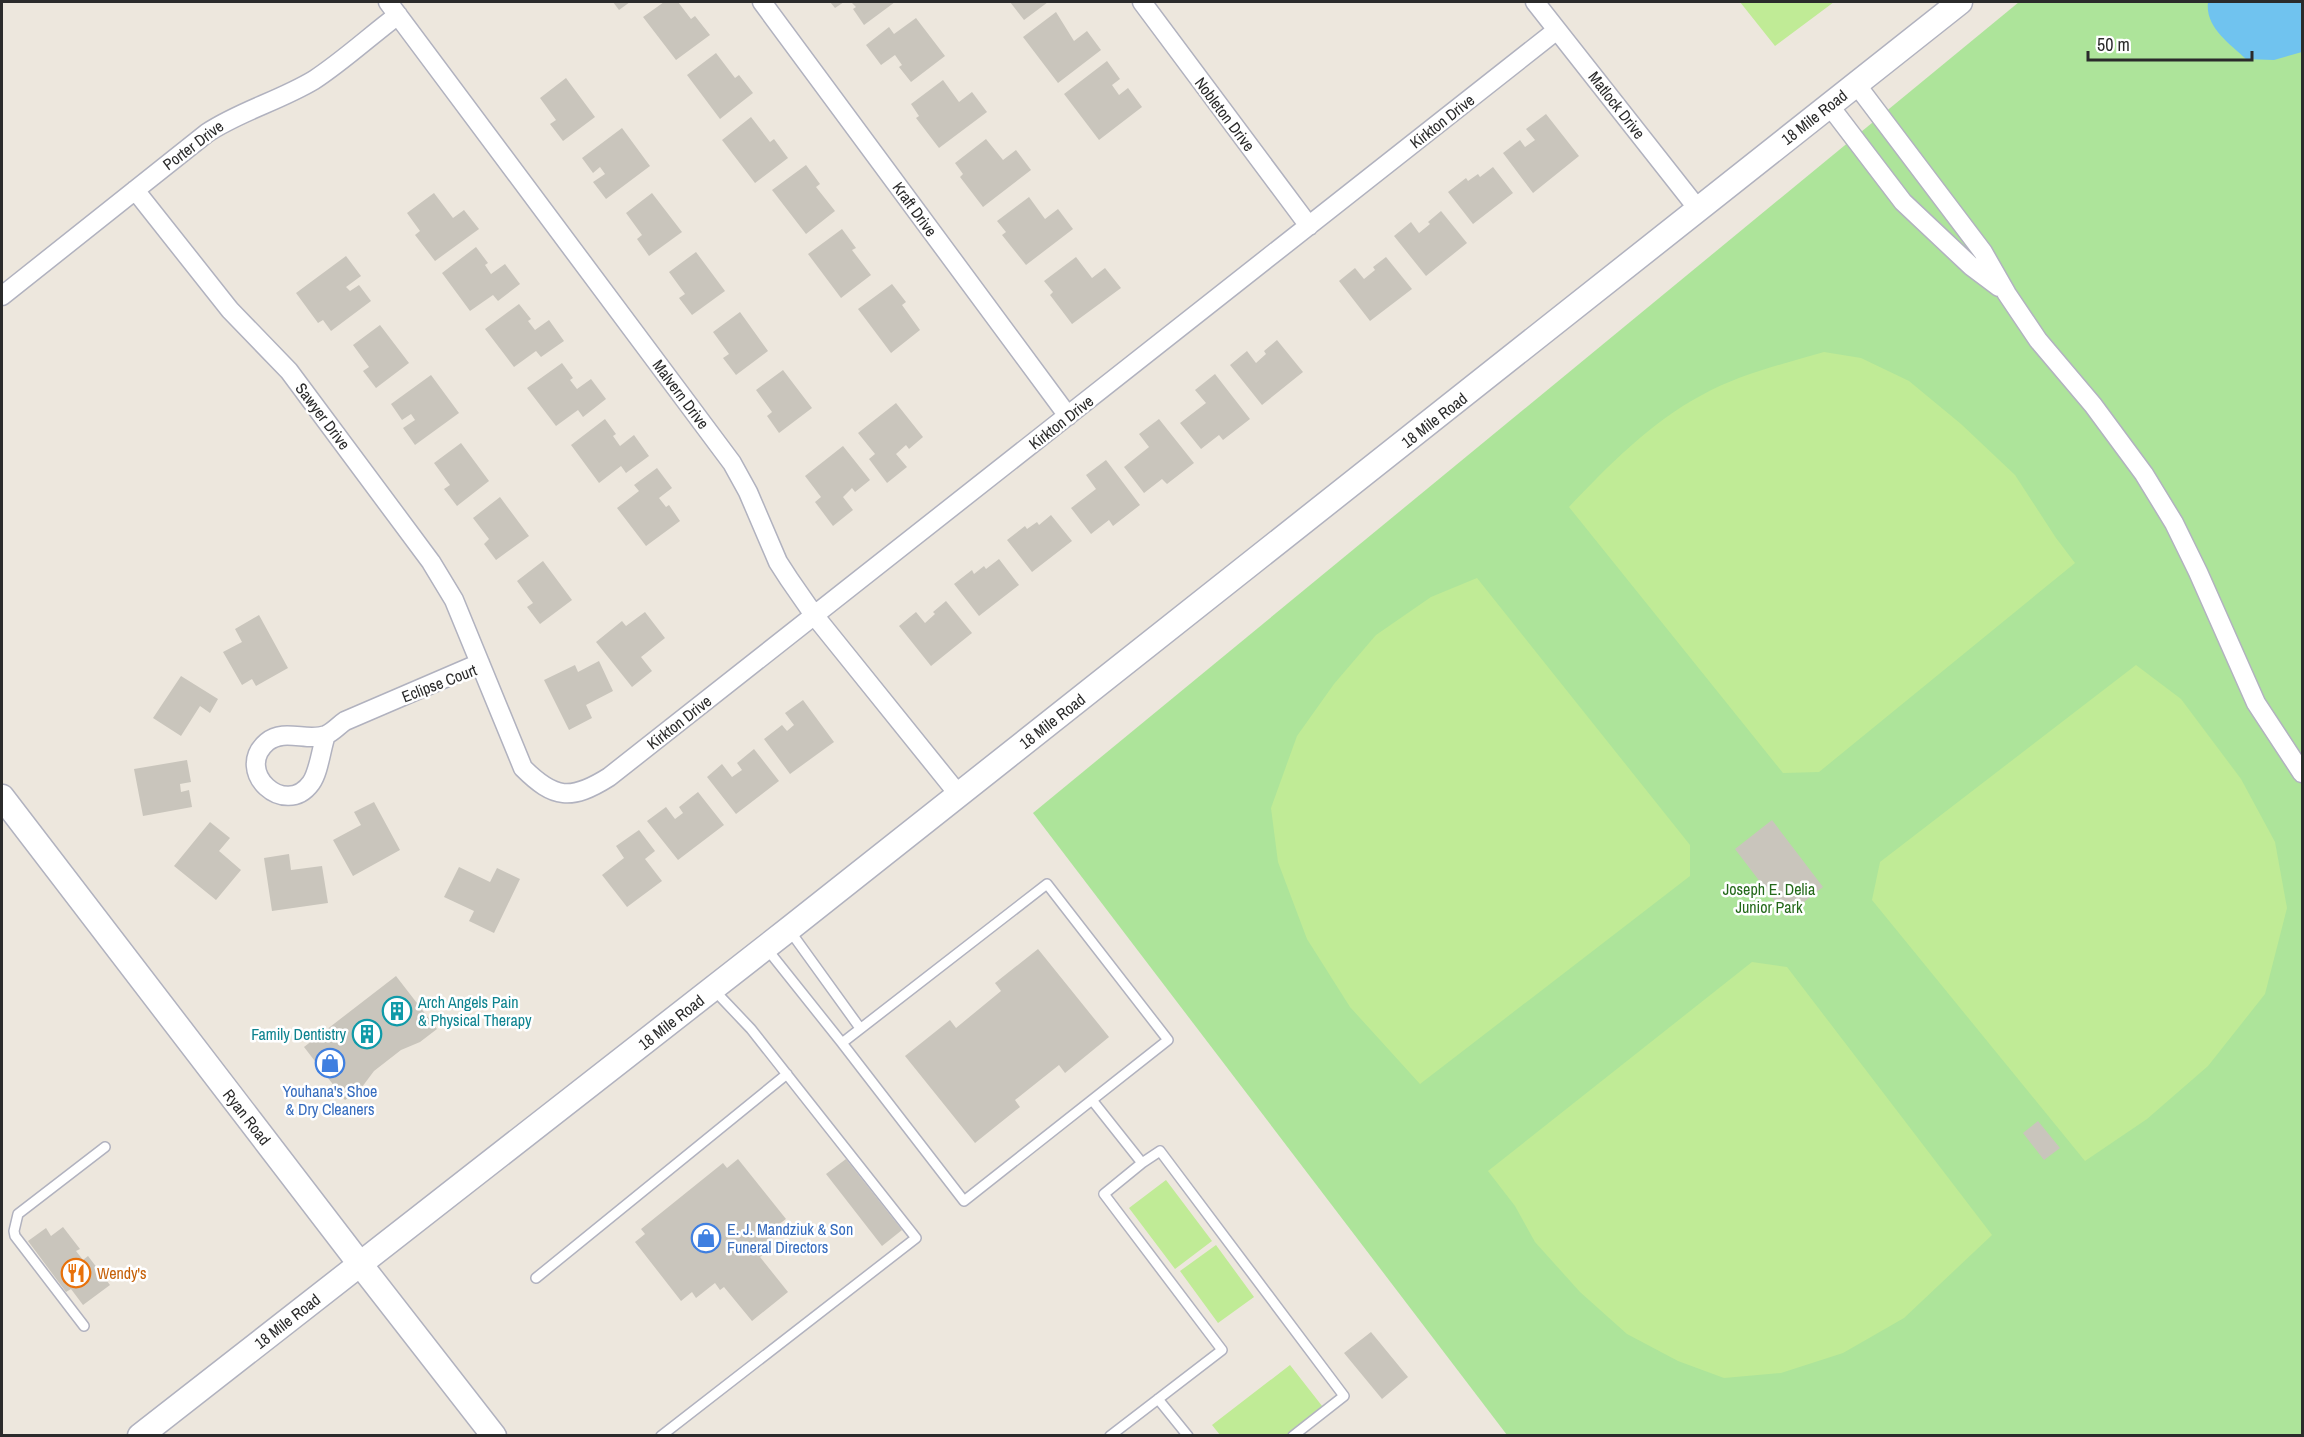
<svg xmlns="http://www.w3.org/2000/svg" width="2304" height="1437" font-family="'Archivo Narrow',sans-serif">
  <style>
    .green { fill: #ade49a }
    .pitch { fill: #c0eb96 }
    .water { fill: #70c3ef }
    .building { fill: #c9c5bc }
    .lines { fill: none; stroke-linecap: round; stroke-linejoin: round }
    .service-casing { stroke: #b1b2bf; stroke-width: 12 }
    .minor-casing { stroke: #b1b2bf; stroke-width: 21 }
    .secondary-casing { stroke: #b1b2bf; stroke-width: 27 }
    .service { stroke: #fff; stroke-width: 9 }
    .minor { stroke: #fff; stroke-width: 18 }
    .secondary { stroke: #fff; stroke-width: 24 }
    .labels { text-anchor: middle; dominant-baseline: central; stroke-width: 5; stroke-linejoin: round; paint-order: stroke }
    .street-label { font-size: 16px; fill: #2b2b2b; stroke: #fff }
    .park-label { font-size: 16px; fill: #24691a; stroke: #fff }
    .culture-label { font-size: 16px; fill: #0d838f; stroke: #fff; text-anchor: start }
    .shop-label { font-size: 16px; fill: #366cbe; stroke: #fff }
    .food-label { font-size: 16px; fill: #c56008; stroke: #fff; text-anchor: start }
  </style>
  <rect width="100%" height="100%" fill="#ede7dd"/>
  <!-- green -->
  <path class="green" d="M 2019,2 L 2302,2 L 2302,1435 L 1507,1435 L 1033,813 Z"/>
  <!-- pitch -->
  <path class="pitch" d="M 1740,2 L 1834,2 L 1775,46 Z
    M 1824,352 L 1861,358 L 1909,381 L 1961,424 L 2015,475 L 2056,538 L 2075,563 L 1819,772 L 1783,773 L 1569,507 C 1609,465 1651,422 1702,395 C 1740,374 1783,364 1824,352 Z
    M 1477,578 L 1690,845 L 1690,876 L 1420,1084 L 1350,1007 L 1307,939 L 1278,862 L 1271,808 L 1297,736 L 1334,684 L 1376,635 L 1431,597 Z
    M 2136,665 L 2181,699 L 2241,779 L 2275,842 L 2287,908 L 2265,994 L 2208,1066 L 2147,1119 L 2085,1161 L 1872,900 L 1880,862 Z
    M 1752,962 L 1787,967 L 1992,1235 L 1904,1318 L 1843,1353 L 1781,1373 L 1724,1378 L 1678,1361 L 1627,1334 L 1580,1292 L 1535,1242 L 1515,1206 L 1488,1171 Z
    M 1166,1180 L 1212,1241 L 1175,1269 L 1129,1208 Z
    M 1216,1245 L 1254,1297 L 1218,1323 L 1180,1271 Z
    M 1290,1365 L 1326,1411 L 1293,1435 L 1220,1435 L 1212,1425 Z"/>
  <!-- water -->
  <path class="water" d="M 2208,2 L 2302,2 L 2302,52 L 2274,60 L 2246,59 C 2229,43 2205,27 2208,2 Z"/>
  <!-- building -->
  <path class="building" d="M 613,2 L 630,2 L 619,10 Z
    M 664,2 L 678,2 L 691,19 L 695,16 L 710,35 L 676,60 L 643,17 Z
    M 830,2 L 844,2 L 835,8 Z
    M 851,2 L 895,2 L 864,25 L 853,9 L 856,7 Z
    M 1010,2 L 1048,2 L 1024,20 Z
    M 1056,12 L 1074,41 L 1087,31 L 1101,50 L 1058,83 L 1023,37 Z
    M 916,18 L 945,56 L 911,82 L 899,67 L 902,65 L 895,55 L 881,65 L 866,45 L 889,27 L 894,34 Z
    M 716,53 L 735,78 L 739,75 L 753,93 L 720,119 L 687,75 Z
    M 1107,61 L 1120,79 L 1112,85 L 1119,95 L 1128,88 L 1142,107 L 1099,140 L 1064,94 Z
    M 566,78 L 595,117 L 563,141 L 550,124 L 556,120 L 540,98 Z
    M 943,80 L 959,102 L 972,92 L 987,112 L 939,148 L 916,118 L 919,116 L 911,104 Z
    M 1546,114 L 1579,156 L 1533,193 L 1503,153 L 1520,140 L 1525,147 L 1535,140 L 1526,129 Z
    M 751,117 L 770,142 L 774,139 L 788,158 L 755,183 L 722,140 Z
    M 622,128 L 650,166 L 606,199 L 593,182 L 605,174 L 600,167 L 593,173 L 582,158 Z
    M 986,139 L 1003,160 L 1016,150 L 1031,170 L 983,207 L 960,177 L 963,174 L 955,163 Z
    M 806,165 L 820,184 L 816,187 L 835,211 L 806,234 L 772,190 Z
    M 1493,167 L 1513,193 L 1473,224 L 1448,192 L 1466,178 L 1468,181 L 1478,174 L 1480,177 Z
    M 434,193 L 453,218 L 464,210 L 479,229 L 435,261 L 415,235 L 420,231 L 407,213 Z
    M 652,193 L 682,232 L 649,256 L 637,239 L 642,235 L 626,213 Z
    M 1029,197 L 1045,219 L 1058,209 L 1073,229 L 1026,265 L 1002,235 L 1006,232 L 997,221 Z
    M 1441,211 L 1467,243 L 1426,276 L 1394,236 L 1411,222 L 1419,233 L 1430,224 L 1428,222 Z
    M 842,229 L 856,248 L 852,250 L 871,275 L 841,298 L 808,254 Z
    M 476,247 L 488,263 L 485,265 L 491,274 L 505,264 L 520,284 L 498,301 L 493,295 L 470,311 L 442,273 Z
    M 696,252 L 725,291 L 692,315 L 679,298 L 685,294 L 669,272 Z
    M 346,256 L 361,276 L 346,287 L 350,291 L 359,285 L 371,301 L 331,331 L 323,320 L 318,323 L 296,293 Z
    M 1076,257 L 1092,278 L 1105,268 L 1121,288 L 1072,324 L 1050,295 L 1053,292 L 1044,281 Z
    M 1386,257 L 1412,289 L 1370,321 L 1339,281 L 1355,268 L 1364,279 L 1375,270 L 1373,267 Z
    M 892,284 L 906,302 L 902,305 L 920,330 L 891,353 L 858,309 Z
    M 519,304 L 531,319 L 528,321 L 535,330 L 549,320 L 564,341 L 541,357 L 536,351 L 514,367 L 485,329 Z
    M 740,312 L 768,351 L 736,375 L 723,358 L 729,354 L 713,332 Z
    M 380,325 L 409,363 L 376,388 L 363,371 L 369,367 L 353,345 Z
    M 1277,340 L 1303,372 L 1262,405 L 1230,365 L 1247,351 L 1256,363 L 1266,354 L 1264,351 Z
    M 562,363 L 573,378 L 570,380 L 577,389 L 591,379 L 606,399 L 583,417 L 578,410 L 556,426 L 527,388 Z
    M 783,370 L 812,408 L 779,433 L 767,416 L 772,412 L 756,390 Z
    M 1215,374 L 1250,419 L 1223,440 L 1219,435 L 1201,449 L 1180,423 L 1206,403 L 1195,390 Z
    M 431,375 L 459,413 L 415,445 L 403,428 L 415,420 L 411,414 L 402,420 L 391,404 Z
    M 896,403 L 923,437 L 909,449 L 906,445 L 896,454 L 907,467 L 887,483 L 869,459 L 875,454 L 858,433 Z
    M 605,419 L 616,434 L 613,436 L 620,446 L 634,435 L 649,456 L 626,473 L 621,466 L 599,483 L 571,445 Z
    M 1159,419 L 1194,463 L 1167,484 L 1162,479 L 1144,493 L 1124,467 L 1149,447 L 1139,434 Z
    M 461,443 L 489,481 L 457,506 L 444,489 L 450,485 L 434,463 Z
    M 843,446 L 870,480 L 855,492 L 852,488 L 843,497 L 853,510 L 833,526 L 815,502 L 821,497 L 805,476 Z
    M 1106,460 L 1140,505 L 1113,526 L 1109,520 L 1091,534 L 1071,508 L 1096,489 L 1086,475 Z
    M 657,468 L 672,488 L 659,498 L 666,507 L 669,505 L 680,521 L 646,546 L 617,508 L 639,491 L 634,485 Z
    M 500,497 L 529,536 L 496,560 L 484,544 L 489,539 L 473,518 Z
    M 1051,515 L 1072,541 L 1032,572 L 1007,540 L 1025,526 L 1027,529 L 1037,522 L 1039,525 Z
    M 999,559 L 1019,585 L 979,616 L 954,584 L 972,570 L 974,574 L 984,566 L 986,569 Z
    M 543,561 L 572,600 L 540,624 L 527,607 L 533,603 L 517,581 Z
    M 946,601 L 972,633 L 931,666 L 899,626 L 916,612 L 925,623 L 935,614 L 933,612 Z
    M 645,612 L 665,638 L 641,657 L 652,671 L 632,687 L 596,642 L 622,621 L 626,626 Z
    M 259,615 L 288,668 L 256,686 L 252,679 L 242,685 L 223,652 L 242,642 L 235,629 Z
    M 599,661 L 613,691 L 586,705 L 592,718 L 569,730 L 544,680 L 575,665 L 578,672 Z
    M 181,676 L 218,699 L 210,713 L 200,706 L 181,736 L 153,718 Z
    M 803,700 L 834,742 L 790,774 L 764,739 L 782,725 L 787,731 L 794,725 L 785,713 Z
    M 754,749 L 779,781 L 736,814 L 707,777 L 722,764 L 732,777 L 742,770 L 737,763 Z
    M 187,760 L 191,782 L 180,784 L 181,792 L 189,790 L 192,807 L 143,816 L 134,769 Z
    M 698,792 L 724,825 L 678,860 L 647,821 L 666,807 L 675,819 L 683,813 L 679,807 Z
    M 374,802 L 400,850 L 353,876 L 333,840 L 361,825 L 354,812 Z
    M 1772,820 L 1823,887 L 1786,916 L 1735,849 Z
    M 210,822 L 230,838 L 219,851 L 241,870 L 216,900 L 174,866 Z
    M 639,830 L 655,851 L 645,859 L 662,881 L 627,907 L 602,875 L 624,858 L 616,846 Z
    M 289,854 L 291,870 L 322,866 L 328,903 L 272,911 L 264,858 Z
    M 459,867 L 490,882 L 497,868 L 520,879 L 494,933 L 469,921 L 474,911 L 444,897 Z
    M 1038,949 L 1109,1037 L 1065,1073 L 1059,1065 L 1015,1100 L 1020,1107 L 975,1143 L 905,1056 L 950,1020 L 956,1028 L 1001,991 L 995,983 Z
    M 396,976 L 437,1029 L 420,1042 L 401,1050 L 374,1071 L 362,1087 L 345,1100 L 304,1047 Z
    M 2038,1121 L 2060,1148 L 2044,1160 L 2023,1133 Z
    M 738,1159 L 786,1219 L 774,1228 L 778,1233 L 759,1247 L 764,1254 L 760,1257 L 788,1292 L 752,1321 L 724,1287 L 720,1290 L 715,1283 L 696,1298 L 692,1292 L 681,1301 L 635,1242 L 645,1234 L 641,1229 L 723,1163 L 727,1168 Z
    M 846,1159 L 902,1230 L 882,1246 L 826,1174 Z
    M 63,1227 L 80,1249 L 76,1251 L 83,1260 L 88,1256 L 110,1285 L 83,1305 L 71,1289 L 66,1292 L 28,1241 L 46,1228 L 51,1236 Z
    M 1371,1332 L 1408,1377 L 1382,1399 L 1344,1353 Z"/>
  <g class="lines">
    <!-- service casing -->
    <g class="service-casing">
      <path id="service" d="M 1047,884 L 1168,1040 L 964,1201 L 842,1043 Z
        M 790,931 L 860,1028
        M 767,949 L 842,1043
        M 1092,1100 L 1142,1163 L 1104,1194 L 1222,1350 L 1110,1436
        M 1142,1163 L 1160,1151 L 1344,1396 L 1293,1436
        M 536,1278 L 787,1074
        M 84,1326 L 15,1236 L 14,1231 L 18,1214 L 105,1147
        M 1158,1399 L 1188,1436
        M 661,1436 L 916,1238 L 751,1029 L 714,990"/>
    </g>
    <!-- minor casing -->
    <g class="minor-casing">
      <path id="minor" d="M 388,2 L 732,463 L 748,492 L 778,562 L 789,579 L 814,615 L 959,795
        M 762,2 L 1068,416
        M 1142,2 L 1309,226
        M 1535,2 L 1698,209
        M 1856,84 L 1983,252 L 2007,294 L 2038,340 L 2093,405 L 2144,474 L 2174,523 L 2198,572 L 2256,703 L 2302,773
        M 1829,105 L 1903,202 L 1971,266 L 1999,287
        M 135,190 L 230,310 L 289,371 L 431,562 L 454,600 L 523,768 C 554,799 571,801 609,777 L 1557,30
        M 2,296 L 207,133 C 240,111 279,101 314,80 C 343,61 370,36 398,15
        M 326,735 C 321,749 319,772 311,783 C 285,819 233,771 267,742 C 284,728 307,742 326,735 C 333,732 339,725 345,721 L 480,663"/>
    </g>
    <!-- secondary casing -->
    <g class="secondary-casing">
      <path id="secondary" d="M 2,797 L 360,1264 L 494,1436
        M 140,1436 L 789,929 L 1960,2"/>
    </g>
    <!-- service -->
    <use href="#service" class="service"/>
    <!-- minor -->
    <use href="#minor" class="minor"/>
    <!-- secondary -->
    <use href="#secondary" class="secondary"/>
  </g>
  <!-- icons -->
  <defs>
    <g id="building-ring" transform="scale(1.5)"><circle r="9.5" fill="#fff" stroke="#0f9aa8" stroke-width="1.5"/><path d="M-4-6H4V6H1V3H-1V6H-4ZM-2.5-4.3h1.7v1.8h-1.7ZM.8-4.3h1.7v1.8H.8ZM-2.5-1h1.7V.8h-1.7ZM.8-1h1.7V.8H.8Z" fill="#0f9aa8"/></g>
    <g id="shop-ring" transform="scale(1.5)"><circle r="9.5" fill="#fff" stroke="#3f7fe0" stroke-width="1.5"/><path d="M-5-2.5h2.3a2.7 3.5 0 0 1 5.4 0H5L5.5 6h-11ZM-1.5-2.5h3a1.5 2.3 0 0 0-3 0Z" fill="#3f7fe0"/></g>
    <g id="restaurant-ring" transform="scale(1.5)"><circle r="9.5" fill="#fff" stroke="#e8710a" stroke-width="1.5"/><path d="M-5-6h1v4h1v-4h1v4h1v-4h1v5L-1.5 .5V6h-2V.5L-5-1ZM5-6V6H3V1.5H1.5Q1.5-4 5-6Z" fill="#e8710a"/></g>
  </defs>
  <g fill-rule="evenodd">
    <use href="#building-ring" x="397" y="1011"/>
    <use href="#building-ring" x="367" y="1034"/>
    <use href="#shop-ring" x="330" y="1063"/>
    <use href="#shop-ring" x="706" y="1238"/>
    <use href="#restaurant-ring" x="76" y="1273"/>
  </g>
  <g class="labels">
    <!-- street labels -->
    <g class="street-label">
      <text transform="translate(1617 105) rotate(52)">Matlock Drive</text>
      <text transform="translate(1225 114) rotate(53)">Nobleton Drive</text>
      <text transform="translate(1814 117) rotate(-38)">18 Mile Road</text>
      <text transform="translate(1442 121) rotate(-38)">Kirkton Drive</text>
      <text transform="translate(193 145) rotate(-37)">Porter Drive</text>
      <text transform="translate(915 209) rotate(54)">Kraft Drive</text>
      <text transform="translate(681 394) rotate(53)">Malvern Drive</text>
      <text transform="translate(323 416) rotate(53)">Sawyer Drive</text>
      <text transform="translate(1434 420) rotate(-38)">18 Mile Road</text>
      <text transform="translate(1061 422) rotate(-38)">Kirkton Drive</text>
      <text transform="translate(439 683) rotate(-21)">Eclipse Court</text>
      <text transform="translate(1052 721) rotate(-38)">18 Mile Road</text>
      <text transform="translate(679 722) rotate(-38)">Kirkton Drive</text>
      <text transform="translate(671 1022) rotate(-38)">18 Mile Road</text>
      <text transform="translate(247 1117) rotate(52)">Ryan Road</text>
      <text transform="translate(287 1321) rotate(-38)">18 Mile Road</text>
    </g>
    <!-- park labels -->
    <g class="park-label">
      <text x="1769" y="889">Joseph E. Delia<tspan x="1769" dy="18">Junior Park</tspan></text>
    </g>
    <!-- culture labels -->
    <g class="culture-label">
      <text x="418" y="1002">Arch Angels Pain<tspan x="418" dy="18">&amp; Physical Therapy</tspan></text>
      <text x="346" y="1034" text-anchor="end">Family Dentistry</text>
    </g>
    <!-- shop labels -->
    <g class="shop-label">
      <text x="330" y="1091">Youhana's Shoe<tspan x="330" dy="18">&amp; Dry Cleaners</tspan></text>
      <text x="727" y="1229" text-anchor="start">E. J. Mandziuk &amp; Son<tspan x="727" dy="18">Funeral Directors</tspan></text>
    </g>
    <!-- food labels -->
    <g class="food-label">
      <text x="97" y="1273">Wendy's</text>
    </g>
  </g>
  <!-- border -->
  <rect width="2304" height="1437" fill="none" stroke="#2b2b2b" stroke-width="6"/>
  <!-- scale -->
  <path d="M2088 51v9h164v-9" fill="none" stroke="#2b2b2b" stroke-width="3"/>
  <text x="2097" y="51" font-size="18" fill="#2b2b2b" stroke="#ffffff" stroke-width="4.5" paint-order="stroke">50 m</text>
</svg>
